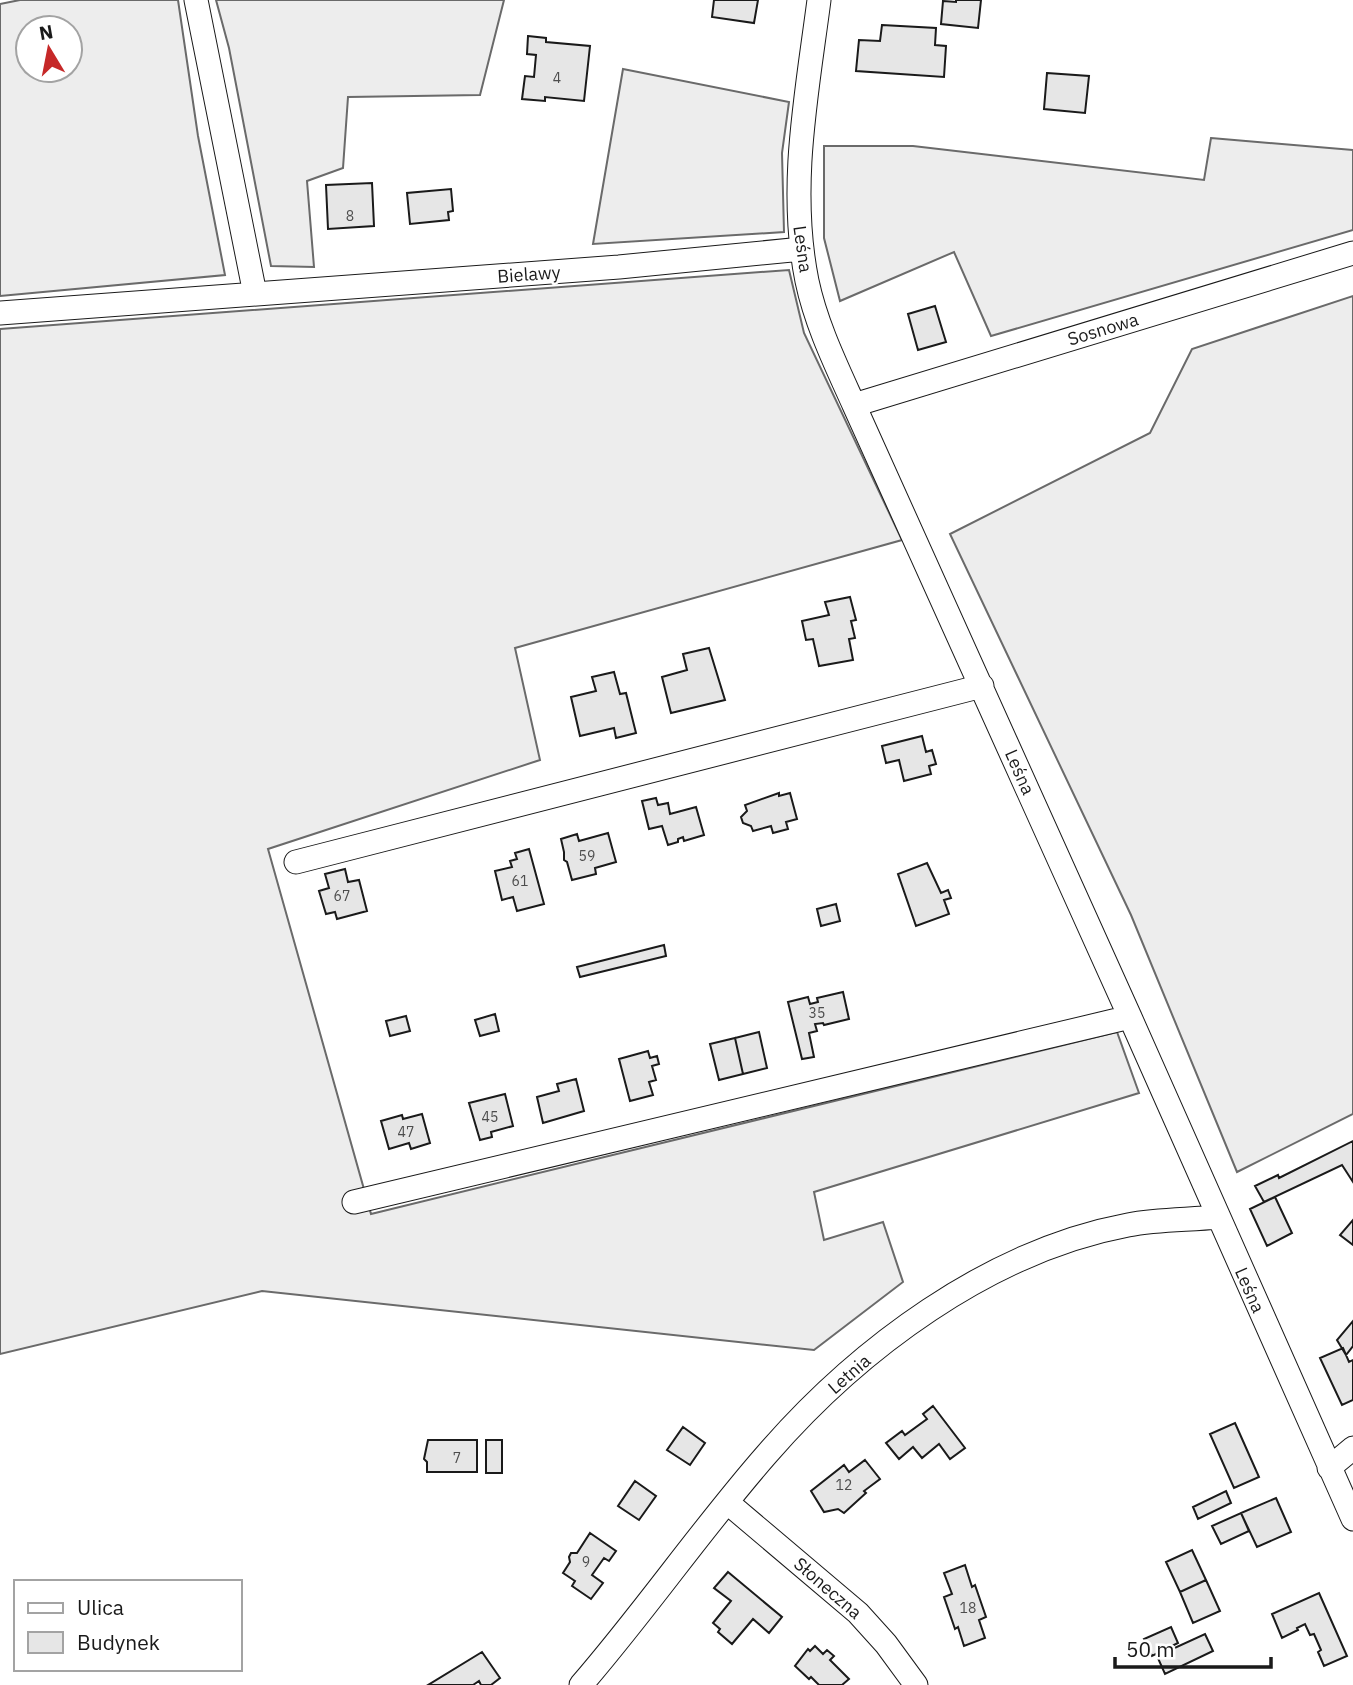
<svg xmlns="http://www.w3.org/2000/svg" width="1353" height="1685" font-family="'IBM Plex Sans',sans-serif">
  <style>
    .built { fill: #ededed; stroke: #6a6a6a; stroke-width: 2; fill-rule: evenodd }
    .building { fill: #e6e6e6; stroke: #1a1a1a; stroke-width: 2 }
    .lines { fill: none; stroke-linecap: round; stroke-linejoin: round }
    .minor-casing { stroke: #1a1a1a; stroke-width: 25 }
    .minor { stroke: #fff; stroke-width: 23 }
    .labels { text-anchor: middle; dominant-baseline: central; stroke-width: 5; stroke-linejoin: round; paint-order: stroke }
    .number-label { font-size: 14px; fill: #4d4d4d }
    .street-label { font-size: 18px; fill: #1a1a1a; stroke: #fff }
  </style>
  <rect width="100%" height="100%" fill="#fff"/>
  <!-- built -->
  <path class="built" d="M 20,0 L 178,0 L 198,136 L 225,275 L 0,296 L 0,4 ZM 28,28 L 70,28 L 70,70 L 28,70 Z
    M 216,0 L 504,0 L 480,95 L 348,97 L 343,168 L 307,181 L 314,267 L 271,266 L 229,48 Z
    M 623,69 L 789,102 L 782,153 L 784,232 L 593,244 Z
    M 1211,138 L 1353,150 L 1353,230 L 991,336 L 954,252 L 840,301 L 824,238 L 824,146 L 913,146 L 1204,180 Z
    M 789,270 L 804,333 L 902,540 L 515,648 L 540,760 L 268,849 L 371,1214 L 1117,1032 L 1139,1093 L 814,1192 L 824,1240 L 883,1222 L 903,1282 L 814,1350 L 262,1291 L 0,1354 L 0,329 Z
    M 1353,296 L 1353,1114 L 1237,1172 L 1131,915 L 950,534 L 1150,433 L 1192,349 Z"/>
  <!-- building -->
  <path class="building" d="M 714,0 L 758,0 L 754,23 L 712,17 Z
    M 956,0 L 981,0 L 978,28 L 941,24 L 943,1 L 956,2 Z
    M 882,25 L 936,28 L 935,45 L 946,46 L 944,77 L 856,71 L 859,40 L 880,41 Z
    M 528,36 L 546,38 L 546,42 L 590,46 L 584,101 L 545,97 L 545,101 L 522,99 L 525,76 L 534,77 L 536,55 L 527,54 Z
    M 1047,73 L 1089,76 L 1085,113 L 1044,109 Z
    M 372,183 L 374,226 L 328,229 L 326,185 Z
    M 451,189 L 453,211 L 448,212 L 449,220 L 410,224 L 407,193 Z
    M 935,306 L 946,342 L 918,350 L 908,314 Z
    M 850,597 L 856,620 L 851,621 L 855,638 L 849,639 L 853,660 L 819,666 L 813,639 L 806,640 L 802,621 L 829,615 L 825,602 Z
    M 709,648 L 725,700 L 671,713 L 662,677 L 687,670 L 683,654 Z
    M 614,672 L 620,694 L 626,693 L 636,733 L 616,738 L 614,728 L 580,736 L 571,697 L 596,691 L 592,677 Z
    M 922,736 L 926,752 L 932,750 L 936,764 L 929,766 L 931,774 L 904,781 L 899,760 L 886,763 L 882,746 Z
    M 779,793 L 779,796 L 790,793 L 797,819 L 786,822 L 788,829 L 773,833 L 771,826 L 753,831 L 751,826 L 743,823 L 741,817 L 747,811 L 745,805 Z
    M 656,798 L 658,805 L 668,803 L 670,814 L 696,807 L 704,835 L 684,841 L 683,837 L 678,839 L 678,842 L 668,845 L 662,826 L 649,829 L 642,801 Z
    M 608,833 L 616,862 L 595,868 L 596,874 L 572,880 L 567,862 L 564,860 L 564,852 L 561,839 L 577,834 L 579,841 Z
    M 529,849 L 544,904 L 517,911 L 513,897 L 502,900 L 495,871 L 512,867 L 510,861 L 517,859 L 515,853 Z
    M 927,863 L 941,893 L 948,890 L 951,898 L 944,900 L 949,914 L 916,926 L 898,874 Z
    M 345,869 L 348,882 L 359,880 L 367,911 L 337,919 L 335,912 L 326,914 L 319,891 L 329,888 L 325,874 Z
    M 836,904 L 840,921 L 821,926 L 817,909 Z
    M 664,945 L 666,956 L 580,977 L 577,967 Z
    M 843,992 L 849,1019 L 824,1025 L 823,1023 L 815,1024 L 817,1031 L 809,1033 L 814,1057 L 802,1059 L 788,1002 L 808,997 L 810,1004 L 818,1002 L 817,998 Z
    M 495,1014 L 499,1031 L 480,1036 L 475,1020 Z
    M 406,1016 L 410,1031 L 390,1036 L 386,1021 Z
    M 759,1032 L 767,1068 L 743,1074 L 735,1038 Z
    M 735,1038 L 743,1074 L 719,1080 L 710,1044 Z
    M 648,1051 L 650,1058 L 657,1056 L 659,1064 L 652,1066 L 656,1080 L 649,1082 L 653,1095 L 630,1101 L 619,1059 Z
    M 576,1079 L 584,1111 L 543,1123 L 537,1097 L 559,1091 L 557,1084 Z
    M 505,1094 L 513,1126 L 491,1132 L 492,1137 L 480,1140 L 469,1103 Z
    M 422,1114 L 430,1143 L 411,1149 L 409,1143 L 389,1149 L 381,1121 L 402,1115 L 403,1119 Z
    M 1353,1141 L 1353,1182 L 1342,1165 L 1264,1202 L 1255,1186 L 1278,1175 L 1279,1178 Z
    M 1275,1197 L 1292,1233 L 1267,1246 L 1250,1209 Z
    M 1353,1220 L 1353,1245 L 1340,1235 Z
    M 1353,1321 L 1353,1346 L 1346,1355 L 1337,1340 Z
    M 1343,1348 L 1349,1362 L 1353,1360 L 1353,1400 L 1342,1405 L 1320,1358 Z
    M 933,1406 L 965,1448 L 950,1459 L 939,1444 L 922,1458 L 913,1447 L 899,1459 L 886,1443 L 902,1431 L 905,1435 L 927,1419 L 923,1414 Z
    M 1235,1423 L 1259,1477 L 1234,1488 L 1210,1434 Z
    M 683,1427 L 705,1443 L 690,1465 L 667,1450 Z
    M 428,1440 L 477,1440 L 477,1472 L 427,1472 L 427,1462 L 424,1459 Z
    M 486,1440 L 502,1440 L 502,1473 L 486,1473 Z
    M 865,1460 L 880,1479 L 864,1491 L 866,1493 L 844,1513 L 838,1509 L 824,1512 L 811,1491 L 844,1465 L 849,1472 Z
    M 635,1481 L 656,1496 L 639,1520 L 618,1506 Z
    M 1226,1491 L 1231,1503 L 1198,1519 L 1193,1507 Z
    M 1276,1498 L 1291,1532 L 1257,1547 L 1241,1513 Z
    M 1241,1513 L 1249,1531 L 1221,1544 L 1212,1526 Z
    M 590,1533 L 616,1551 L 609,1561 L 604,1558 L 592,1575 L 603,1583 L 591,1599 L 572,1586 L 575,1581 L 563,1573 L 570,1562 L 569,1557 L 571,1553 L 577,1553 Z
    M 1192,1550 L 1206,1580 L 1180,1592 L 1166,1562 Z
    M 965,1565 L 972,1587 L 975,1585 L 986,1617 L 979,1620 L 985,1638 L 964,1646 L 958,1627 L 955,1629 L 944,1597 L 952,1594 L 944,1573 Z
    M 728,1572 L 782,1617 L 769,1633 L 753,1619 L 732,1644 L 718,1632 L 720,1629 L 713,1623 L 731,1601 L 714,1588 Z
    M 1206,1580 L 1220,1611 L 1193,1623 L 1180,1592 Z
    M 1319,1593 L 1347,1656 L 1324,1666 L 1318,1652 L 1321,1650 L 1314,1634 L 1310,1635 L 1305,1624 L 1297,1628 L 1298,1630 L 1282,1638 L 1272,1614 Z
    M 1171,1627 L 1178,1643 L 1152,1656 L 1144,1639 Z
    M 1205,1634 L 1213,1651 L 1165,1674 L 1157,1656 Z
    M 815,1646 L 823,1654 L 827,1650 L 834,1656 L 830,1660 L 849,1679 L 842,1685 L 819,1685 L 811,1677 L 809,1679 L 795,1666 L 808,1649 L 810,1651 Z
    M 482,1652 L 500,1678 L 491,1685 L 481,1685 L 479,1681 L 473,1685 L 428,1685 Z"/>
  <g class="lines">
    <!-- minor casing -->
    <g class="minor-casing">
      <path id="minor" d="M 196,0 L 255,294
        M 819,0 C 807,93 788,187 807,281 C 816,324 836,365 854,405 L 1130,1017 L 1353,1519
        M 0,313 L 619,267 L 802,249
        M 854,405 L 1353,253
        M 296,862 L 982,686
        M 354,1202 L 1130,1017
        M 1329,1468 L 1353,1448
        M 728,1503 L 858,1613 L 886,1644 L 916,1685
        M 581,1685 C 646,1610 702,1528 767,1454 C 858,1349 989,1251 1128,1225 C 1158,1219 1188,1220 1218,1217"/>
    </g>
    <!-- minor -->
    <use href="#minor" class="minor"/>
  </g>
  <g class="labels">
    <!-- number labels -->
    <g class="number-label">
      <text x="557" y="78">4</text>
      <text x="350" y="216">8</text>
      <text x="587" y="856">59</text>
      <text x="520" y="881">61</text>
      <text x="342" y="896">67</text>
      <text x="817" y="1013">35</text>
      <text x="490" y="1117">45</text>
      <text x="406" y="1132">47</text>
      <text x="457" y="1458">7</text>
      <text x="844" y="1485">12</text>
      <text x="586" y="1562">9</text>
      <text x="968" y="1608">18</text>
    </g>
    <!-- street labels -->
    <g class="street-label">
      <text transform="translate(803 249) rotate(82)">Leśna</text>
      <text transform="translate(529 274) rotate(-4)">Bielawy</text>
      <text transform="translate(1103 329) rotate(-17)">Sosnowa</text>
      <text transform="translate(1020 772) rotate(66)">Leśna</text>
      <text transform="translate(1250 1290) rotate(66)">Leśna</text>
      <text transform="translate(849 1374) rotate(-41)">Letnia</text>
      <text transform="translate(828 1588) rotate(41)">Słoneczna</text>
    </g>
  </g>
  <!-- legend -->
  <rect x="14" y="1580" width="228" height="91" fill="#ffffff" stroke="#a3a3a3" stroke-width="2"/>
  <rect x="28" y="1603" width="35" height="10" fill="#ffffff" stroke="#a3a3a3" stroke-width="2"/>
  <text x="77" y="1615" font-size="21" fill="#1a1a1a">Ulica</text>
  <rect x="28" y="1632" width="35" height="21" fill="#e6e6e6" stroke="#a3a3a3" stroke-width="2"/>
  <text x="77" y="1650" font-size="21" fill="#1a1a1a">Budynek</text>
  <!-- north arrow -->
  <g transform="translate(49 49) rotate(350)"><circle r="33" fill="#ffffff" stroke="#a3a3a3" stroke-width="2"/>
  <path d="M0-5L12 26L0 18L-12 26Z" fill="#c62828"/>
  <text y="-10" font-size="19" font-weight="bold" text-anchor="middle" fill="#1a1a1a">N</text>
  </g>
  <!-- scale -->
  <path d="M1115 1657v10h156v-10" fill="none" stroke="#1a1a1a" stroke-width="3.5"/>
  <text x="1126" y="1657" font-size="21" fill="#1a1a1a" stroke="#ffffff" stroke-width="5" paint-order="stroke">50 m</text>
</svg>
